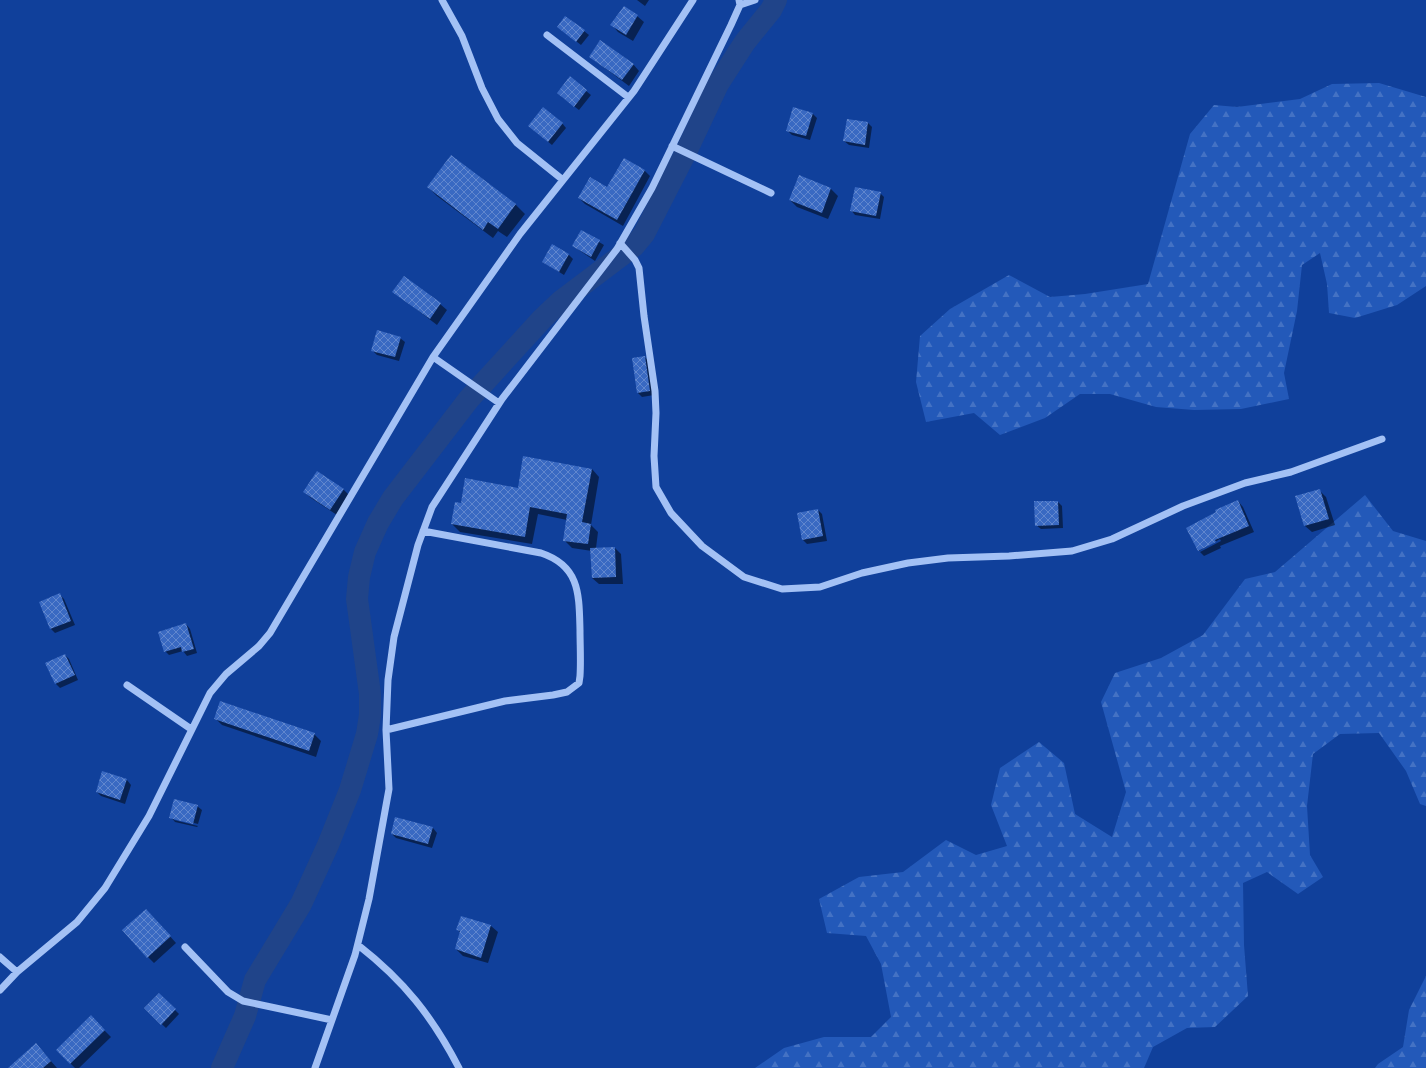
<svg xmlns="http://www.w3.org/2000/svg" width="1426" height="1068" font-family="'Asap Condensed',sans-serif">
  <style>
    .forest { fill: url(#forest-firs) }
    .shadow { fill: #0007 }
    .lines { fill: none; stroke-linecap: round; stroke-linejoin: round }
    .river { stroke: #204489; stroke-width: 22 }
    .building { fill: url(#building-cross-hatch) }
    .minor { stroke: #a3c1f5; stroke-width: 7 }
  </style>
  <defs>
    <pattern id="forest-firs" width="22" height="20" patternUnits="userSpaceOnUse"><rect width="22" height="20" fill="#2359b9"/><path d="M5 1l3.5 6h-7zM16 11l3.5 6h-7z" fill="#4472c4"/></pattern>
    <pattern id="building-cross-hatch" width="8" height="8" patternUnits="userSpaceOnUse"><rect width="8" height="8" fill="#3969c2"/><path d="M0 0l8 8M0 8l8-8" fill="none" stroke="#6187ce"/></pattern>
  </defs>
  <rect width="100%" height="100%" fill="#10409b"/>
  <!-- forest -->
  <path class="forest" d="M 1379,83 L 1426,97 L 1426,286 L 1397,305 L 1355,318 L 1329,313 L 1327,284 L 1320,253 L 1302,265 L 1297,311 L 1284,373 L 1289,399 L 1241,409 L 1194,410 L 1156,407 L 1110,394 L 1080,394 L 1045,418 L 1000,435 L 974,413 L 926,422 L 916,382 L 920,336 L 950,309 L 1009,275 L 1050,297 L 1085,294 L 1148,284 L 1190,134 L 1214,105 L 1237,107 L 1300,99 L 1332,84 Z
    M 1365,495 L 1393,531 L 1426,541 L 1426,806 L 1420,804 L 1406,771 L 1379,733 L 1340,734 L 1313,754 L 1307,806 L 1310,855 L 1323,877 L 1298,894 L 1267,872 L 1243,883 L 1244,945 L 1248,996 L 1215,1027 L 1187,1028 L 1153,1047 L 1144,1068 L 755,1068 L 784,1048 L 824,1037 L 871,1037 L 891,1017 L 881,964 L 866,936 L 827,933 L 819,899 L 859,877 L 903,872 L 946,840 L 976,855 L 1007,846 L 991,805 L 1000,768 L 1039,742 L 1064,763 L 1075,814 L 1112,837 L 1126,792 L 1101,702 L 1115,673 L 1161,658 L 1203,635 L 1245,579 L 1275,572 Z
    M 1426,976 L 1426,1068 L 1375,1068 L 1378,1064 L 1403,1047 L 1409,1010 Z"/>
  <!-- shadow -->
  <path class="shadow" d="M 637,0 L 649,0 L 645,6 Z
    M 637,16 L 644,22 L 633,41 L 618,32 L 612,25 Z
    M 558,27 L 584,31 L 589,35 L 581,45 Z
    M 590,57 L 633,64 L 639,71 L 629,86 Z
    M 570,78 L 591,95 L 579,110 L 562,97 Z
    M 812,113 L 817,118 L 810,140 L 792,135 L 787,130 Z
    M 562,123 L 566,128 L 552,145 L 534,130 Z
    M 868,123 L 872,127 L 869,148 L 849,145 L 844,141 Z
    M 451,156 L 516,205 L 525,214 L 507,237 L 498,231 L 493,238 L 437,196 L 428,187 Z
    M 644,170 L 650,176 L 623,226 L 585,204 L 579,198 L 608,189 Z
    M 800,177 L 831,189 L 838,196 L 828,219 L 797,207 L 790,200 Z
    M 880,193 L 884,197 L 880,219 L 855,215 L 851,210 Z
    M 581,231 L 604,245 L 595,261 L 573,246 Z
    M 569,255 L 573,259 L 564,275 L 543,262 Z
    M 394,292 L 440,304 L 447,310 L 437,325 Z
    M 400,338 L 405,342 L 399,361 L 377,355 L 372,350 Z
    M 645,357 L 649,362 L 654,395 L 642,397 L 638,393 Z
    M 592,469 L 599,477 L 591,525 L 598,532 L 596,548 L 615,548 L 621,554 L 623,584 L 599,584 L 592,578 L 592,551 L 572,548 L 564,540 L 567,520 L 538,514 L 532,544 L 460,532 L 452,524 L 462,504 Z
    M 343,489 L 350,496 L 337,515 L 311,498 L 304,492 Z
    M 1319,490 L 1326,497 L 1335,525 L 1312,532 L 1305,526 Z
    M 1238,501 L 1243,507 L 1254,532 L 1220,546 L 1221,548 L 1204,556 L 1200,552 L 1221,541 L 1220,539 L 1199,551 L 1187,529 Z
    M 1058,502 L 1062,506 L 1063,528 L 1041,529 L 1036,525 Z
    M 818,510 L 822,514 L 827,541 L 807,544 L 803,540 Z
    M 60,595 L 64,599 L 75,625 L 55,633 L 51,629 L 40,602 Z
    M 186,624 L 190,629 L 197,653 L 187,656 L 183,651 L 169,655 L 165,651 Z
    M 65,655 L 69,659 L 78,680 L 60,688 L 56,684 L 47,663 Z
    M 215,718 L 314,734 L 321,741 L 316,757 L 222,725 Z
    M 103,772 L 127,780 L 131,785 L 125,804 L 101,796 L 97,792 Z
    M 197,806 L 202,810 L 198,824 L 174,818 L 174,820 L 198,826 L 197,827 L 175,822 L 171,817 Z
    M 433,828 L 437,833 L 432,848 L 396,838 L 392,834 Z
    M 152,916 L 176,943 L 154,963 L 148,957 Z
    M 462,917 L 491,926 L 498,932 L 488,963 L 463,956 L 456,949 L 461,933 L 458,930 Z
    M 159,994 L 179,1014 L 166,1028 L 145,1008 Z
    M 91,1017 L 111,1037 L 79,1068 L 75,1068 L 57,1050 Z
    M 42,1051 L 57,1068 L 9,1068 Z"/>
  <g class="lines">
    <!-- river -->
    <path class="river" d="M 222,1068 L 245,1016 L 255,980 L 301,904 L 328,845 L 350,790 L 367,734 L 370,715 L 370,694 L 357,599 L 359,577 L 365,552 L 378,523 L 393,498 L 469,399 L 542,319 L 561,301 L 634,246 L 644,234 L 686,152 L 718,84 L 745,42 L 771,10 L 776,0"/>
  </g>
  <!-- building -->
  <path class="building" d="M 624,6 L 638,15 L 626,35 L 610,25 Z
    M 565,16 L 585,30 L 576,42 L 557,27 Z
    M 600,40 L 634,64 L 622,80 L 589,57 Z
    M 570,76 L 587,90 L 574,107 L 557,93 Z
    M 543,107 L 563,123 L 548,142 L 528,126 Z
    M 793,107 L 813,113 L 806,136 L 786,131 Z
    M 847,119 L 868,122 L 865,145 L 843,141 Z
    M 451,155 L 516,204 L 498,229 L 488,222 L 483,230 L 427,187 Z
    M 624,158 L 645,170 L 617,220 L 578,198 L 590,177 L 607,187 Z
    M 799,175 L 831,188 L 822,213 L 789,200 Z
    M 855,187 L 881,192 L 876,216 L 850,211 Z
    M 581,230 L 600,240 L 591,257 L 572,246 Z
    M 552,244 L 569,254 L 559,272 L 542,262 Z
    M 404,276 L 441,303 L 430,319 L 392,292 Z
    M 377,330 L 401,337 L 395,357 L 371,351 Z
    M 645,356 L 650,391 L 637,393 L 632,358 Z
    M 523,456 L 592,469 L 582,522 L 591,524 L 588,544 L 563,541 L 567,514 L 530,507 L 525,537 L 451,524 L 455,502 L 461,503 L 465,478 L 518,488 Z
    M 317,471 L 344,489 L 330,510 L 303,492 Z
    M 1320,489 L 1329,519 L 1304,526 L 1295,496 Z
    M 1238,500 L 1249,526 L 1215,540 L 1216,542 L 1198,551 L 1186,528 L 1216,512 L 1215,510 Z
    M 1034,501 L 1058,501 L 1059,525 L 1035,526 Z
    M 818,509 L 823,536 L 802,540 L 797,513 Z
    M 615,547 L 616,577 L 592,578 L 590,548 Z
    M 60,593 L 71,621 L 50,629 L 39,602 Z
    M 186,623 L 194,649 L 182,652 L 181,647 L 164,652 L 158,632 Z
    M 65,654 L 75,675 L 55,684 L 45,663 Z
    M 220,701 L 315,733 L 309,751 L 214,719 Z
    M 102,771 L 127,779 L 120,800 L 96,792 Z
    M 174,799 L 198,805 L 193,824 L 169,818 Z
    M 395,817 L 433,827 L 428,844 L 391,834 Z
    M 146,909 L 171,936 L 147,958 L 122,930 Z
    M 461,916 L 491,925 L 481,958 L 455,949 L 460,931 L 456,930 Z
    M 159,993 L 176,1009 L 161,1025 L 144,1008 Z
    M 91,1015 L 105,1030 L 70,1064 L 56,1050 Z
    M 36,1043 L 51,1061 L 43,1068 L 8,1068 Z"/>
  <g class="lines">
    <!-- minor -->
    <path class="minor" d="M 442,0 L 462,36 L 482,88 L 498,119 L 517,143 L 563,180
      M 740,5 L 755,0
      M 547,35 L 628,97
      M 672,146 L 771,193
      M 620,243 L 635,260 L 639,268 L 644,316 L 655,391 L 656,413 L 654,456 L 656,487 L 671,513 L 702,546 L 744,577 L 782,589 L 820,587 L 862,573 L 908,563 L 948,558 L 1009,556 L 1072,551 L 1112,539 L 1183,506 L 1245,483 L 1291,472 L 1382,439
      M 433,357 L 499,403
      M 127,685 L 191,729
      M 386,730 L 505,701 L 553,695 L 567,692 L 579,683 L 580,676 C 581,661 580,645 580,630 C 579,594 580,566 541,553 L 423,531
      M 358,945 C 404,981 432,1016 459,1068
      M 185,947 L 228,992 L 243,1001 L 332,1020
      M 0,957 L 17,972
      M 0,990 L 17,972 L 77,922 L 105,888 L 149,816 L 210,693 L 226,674 L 259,646 L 270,633 L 433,357 L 520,234 L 634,91 L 693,0
      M 315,1068 L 355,955 L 369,899 L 389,789 L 386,730 L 388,680 L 394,637 L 418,545 L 432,507 L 502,399 L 617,249 L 652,188 L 731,25 L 740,5 L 739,0"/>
  </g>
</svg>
